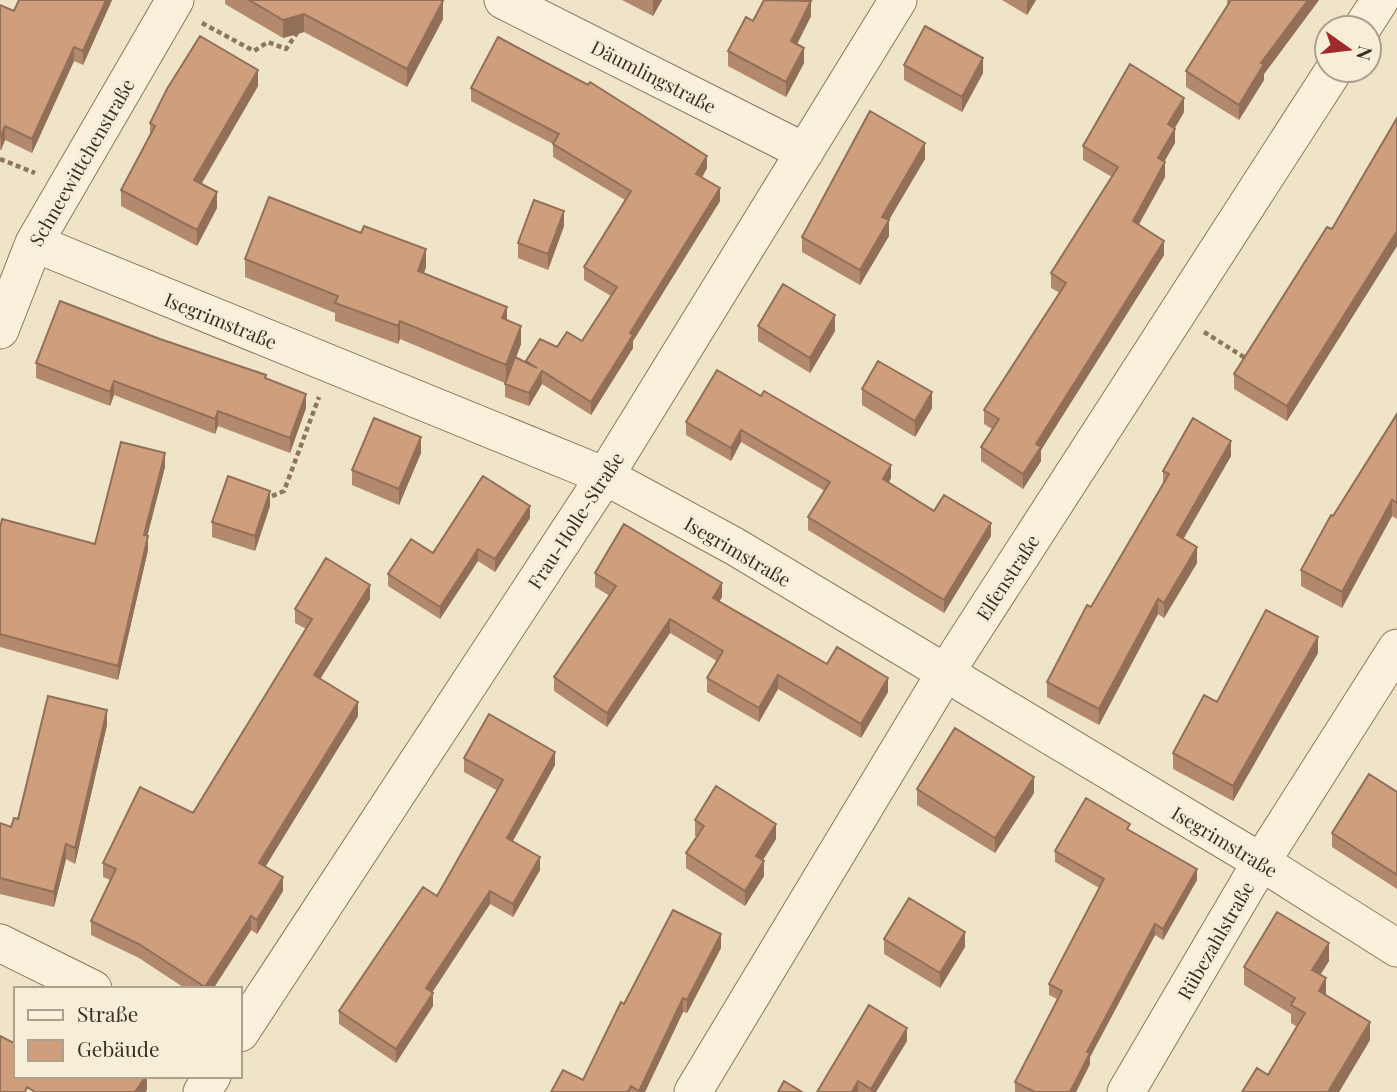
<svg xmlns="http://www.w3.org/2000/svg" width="1397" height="1092" font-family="'Playfair Display',serif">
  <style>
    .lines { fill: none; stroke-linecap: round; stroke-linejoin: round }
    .minor-casing { stroke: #8d765c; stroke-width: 39 }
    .path { stroke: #8d765c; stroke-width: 4.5; stroke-dasharray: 5 3.5; stroke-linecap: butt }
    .minor { stroke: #faf1dc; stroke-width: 37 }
    .wall { fill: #b2896c }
    .shaded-wall { fill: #916f58 }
    .building { fill: #cf9f7d; stroke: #916f58; stroke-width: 2 }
    .labels { text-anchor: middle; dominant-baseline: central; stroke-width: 7; stroke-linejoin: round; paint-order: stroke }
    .street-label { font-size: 19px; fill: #3d2e20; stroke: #f7eed8 }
  </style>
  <rect width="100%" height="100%" fill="#f0e4c8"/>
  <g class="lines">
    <!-- minor casing -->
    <g class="minor-casing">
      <path id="minor" d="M 503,0 L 805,152
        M 1362,28 L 1380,0
        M 34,243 L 605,476 L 734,546 L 1261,862 L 1397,948
        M 0,330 L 34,243 L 175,0
        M 0,943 L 93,989
        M 240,1033 L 605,476 L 898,0
        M 202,1092 L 212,1076
        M 693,1092 L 944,675 L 1334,70
        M 1126,1092 L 1261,862 L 1397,648"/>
    </g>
    <!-- path -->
    <path class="path" d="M 202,23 L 254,51 L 268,42 L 286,49 L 299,30
      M 0,159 L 35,173
      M 1204,332 L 1247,359
      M 264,495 L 270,497 L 284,491 L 319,397"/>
    <!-- minor -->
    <use href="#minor" class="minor"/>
  </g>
  <!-- wall -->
  <path class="wall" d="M 19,0 L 112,0 L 83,65 L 74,61 L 32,153 L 5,140 L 1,150 L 0,150 L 0,5 L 14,11 Z
    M 225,0 L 441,0 L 443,19 L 407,87 L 304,32 L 283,38 L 225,4 Z
    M 622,0 L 662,0 L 653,16 Z
    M 1002,0 L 1036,0 L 1027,15 Z
    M 1227,0 L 1319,0 L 1264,74 L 1264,80 L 1239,120 L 1186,87 L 1186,71 L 1228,4 L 1227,3 Z
    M 811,16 L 797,44 L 804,63 L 786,97 L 728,66 L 728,51 L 753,21 Z
    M 904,65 L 983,73 L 962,112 L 904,80 Z
    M 258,86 L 202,183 L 217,208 L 197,246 L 121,206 L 121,190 L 150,136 L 150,123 Z
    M 471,88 L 707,168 L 702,178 L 720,201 L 633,341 L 633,348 L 591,415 L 542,384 L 529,406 L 505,397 L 505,383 L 400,339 L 398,344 L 335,321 L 335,313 L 245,277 L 245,259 L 361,233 L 426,267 L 424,273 L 507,320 L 521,344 L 516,358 L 526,363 L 526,361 L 557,347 L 582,341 L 611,296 L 584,280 L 584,267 L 625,200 L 553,157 L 553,144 L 471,101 Z
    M 1184,112 L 1175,128 L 1175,143 L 1164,162 L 1165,177 L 1139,224 L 1164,255 L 1041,450 L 1041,461 L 1023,489 L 981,461 L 981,447 L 992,429 L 984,424 L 984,410 L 1060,293 L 1051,288 L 1051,273 L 1112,177 L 1083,160 L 1083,146 Z
    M 1397,118 L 1397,246 L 1287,421 L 1234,389 L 1234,374 L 1332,229 Z
    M 925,159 L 888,220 L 889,236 L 860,285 L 802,252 L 802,237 Z
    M 564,226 L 548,270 L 518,258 L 518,243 Z
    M 758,326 L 835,331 L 810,373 L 758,341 Z
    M 160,339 L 266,379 L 306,408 L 290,453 L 218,426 L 215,434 L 114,395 L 110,406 L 36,378 L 36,363 Z
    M 717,370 L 891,478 L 889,482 L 934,511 L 991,536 L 944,613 L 808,530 L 808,517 L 825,491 L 741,442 L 731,461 L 686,435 L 686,422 Z
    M 862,389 L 932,408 L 915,437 L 862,405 Z
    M 1397,414 L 1397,519 L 1392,516 L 1342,608 L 1301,586 L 1301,570 Z
    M 421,453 L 399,505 L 352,485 L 352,470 Z
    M 1231,456 L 1183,539 L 1197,563 L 1164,618 L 1158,614 L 1099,725 L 1047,697 L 1047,682 L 1163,485 L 1163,471 Z
    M 165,467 L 147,536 L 148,550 L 118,680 L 0,647 L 0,528 L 95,544 Z
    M 270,506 L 255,551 L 212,537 L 212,522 Z
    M 530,518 L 495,572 L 478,561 L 440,619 L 388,586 L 388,574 L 433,553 Z
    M 595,573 L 722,597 L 719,602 L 827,664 L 888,692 L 861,738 L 778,689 L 759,722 L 707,692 L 707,678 L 717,661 L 670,633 L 607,727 L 554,691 L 554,677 L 610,596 L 595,587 Z
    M 370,599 L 320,679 L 358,716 L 265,867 L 283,891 L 257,934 L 251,930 L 213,989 L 186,989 L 139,958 L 91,935 L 91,921 L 110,880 L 103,877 L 103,863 L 193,813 L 306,629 L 295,623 L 295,609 Z
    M 1318,653 L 1233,801 L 1173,769 L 1173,753 L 1217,702 Z
    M 107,725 L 75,864 L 66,859 L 54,907 L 0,894 L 0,823 L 11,827 Z
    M 464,758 L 555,765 L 513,841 L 540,870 L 513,917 L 490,904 L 432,992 L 433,1006 L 396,1063 L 339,1024 L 339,1011 L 437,896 L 498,791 L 464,772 Z
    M 917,789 L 1034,793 L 995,853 L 917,805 Z
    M 1397,792 L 1397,889 L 1332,847 L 1332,833 Z
    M 695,820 L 776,839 L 763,860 L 764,876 L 745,906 L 686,868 L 686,853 L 697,837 L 695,836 Z
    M 1130,830 L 1197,880 L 1163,940 L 1155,935 L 1090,1057 L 1090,1064 L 1076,1092 L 1015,1092 L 1015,1082 L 1057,999 L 1049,995 L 1049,984 L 1099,888 L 1055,862 L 1055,851 Z
    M 884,939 L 965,947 L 940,988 L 884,954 Z
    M 721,948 L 687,1013 L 683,1012 L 645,1092 L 551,1092 L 583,1080 Z
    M 1329,961 L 1320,975 L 1326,995 L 1370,1040 L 1339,1092 L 1242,1092 L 1268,1075 L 1297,1027 L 1291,1023 L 1291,1014 L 1244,985 L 1244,967 Z
    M 907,1041 L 876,1092 L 817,1092 Z"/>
  <!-- shaded-wall -->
  <path class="shaded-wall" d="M 106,0 L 112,0 L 83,65 L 83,51 Z
    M 653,0 L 662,0 L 653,16 Z
    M 1027,0 L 1036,0 L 1027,15 Z
    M 1308,0 L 1319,0 L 1264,74 L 1264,80 L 1239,120 L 1239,105 L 1261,63 Z
    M 443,1 L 443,19 L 407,87 L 407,69 Z
    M 811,1 L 811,16 L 791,56 L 791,41 Z
    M 304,14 L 304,32 L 283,38 L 283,20 Z
    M 74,47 L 74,61 L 32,153 L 32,139 Z
    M 804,48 L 804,63 L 786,97 L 786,82 Z
    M 983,58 L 983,73 L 962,112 L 962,97 Z
    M 258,70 L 258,86 L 194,196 L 194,180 Z
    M 1184,98 L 1184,112 L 1168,139 L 1168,124 Z
    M 5,126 L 5,140 L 1,150 L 1,136 Z
    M 1175,129 L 1175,143 L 1158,172 L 1158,158 Z
    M 925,143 L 925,159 L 882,232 L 882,217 Z
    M 707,156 L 707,168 L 696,187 L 696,174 Z
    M 1165,162 L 1165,177 L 1133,235 L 1133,221 Z
    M 720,188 L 720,201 L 633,341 L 633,348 L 591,415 L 591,402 L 630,333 Z
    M 217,192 L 217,208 L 197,246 L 197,230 Z
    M 564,211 L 564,226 L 548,270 L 548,254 Z
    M 889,220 L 889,236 L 860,285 L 860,270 Z
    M 1397,231 L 1397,246 L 1287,421 L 1287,406 Z
    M 1164,241 L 1164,255 L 1041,450 L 1041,461 L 1023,489 L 1023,474 L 1036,444 Z
    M 426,249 L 426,267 L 418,289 L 418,271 Z
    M 507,307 L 507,325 L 502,318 Z
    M 835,315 L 835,331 L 810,373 L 810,358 Z
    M 400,321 L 400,339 L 398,344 L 398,326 Z
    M 521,326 L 521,344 L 506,383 L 506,365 Z
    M 542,371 L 542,384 L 529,406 L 529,393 Z
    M 114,381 L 114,395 L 110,406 L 110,392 Z
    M 932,392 L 932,408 L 915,437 L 915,421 Z
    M 306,394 L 306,408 L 290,453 L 290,438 Z
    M 218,411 L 218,426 L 215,434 L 215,419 Z
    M 741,430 L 741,442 L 731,461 L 731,448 Z
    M 421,437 L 421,453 L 399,505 L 399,489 Z
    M 1231,441 L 1231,456 L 1177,550 L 1177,535 Z
    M 165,453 L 165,467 L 144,549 L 144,535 Z
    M 891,465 L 891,478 L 883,492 L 883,479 Z
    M 270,491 L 270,506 L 255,551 L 255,536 Z
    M 1392,500 L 1392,516 L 1342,608 L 1342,592 Z
    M 530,506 L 530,518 L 495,572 L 495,559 Z
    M 991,523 L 991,536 L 944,613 L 944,600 Z
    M 148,536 L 148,550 L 118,680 L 118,666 Z
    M 1197,547 L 1197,563 L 1164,618 L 1164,603 Z
    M 478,549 L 478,561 L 440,619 L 440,607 Z
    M 722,583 L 722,597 L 713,612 L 713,598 Z
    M 370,585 L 370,599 L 314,689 L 314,675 Z
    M 1158,599 L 1158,614 L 1099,725 L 1099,709 Z
    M 670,619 L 670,633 L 607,727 L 607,713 Z
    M 1318,637 L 1318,653 L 1233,801 L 1233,786 Z
    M 778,675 L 778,689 L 759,722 L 759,708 Z
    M 888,678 L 888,692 L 861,738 L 861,724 Z
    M 358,702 L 358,716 L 259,877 L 259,863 Z
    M 107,710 L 107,725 L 75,864 L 75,848 Z
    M 555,752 L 555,765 L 507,851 L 507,838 Z
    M 1034,777 L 1034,793 L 995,853 L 995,838 Z
    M 776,824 L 776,839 L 756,871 L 756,856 Z
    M 66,844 L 66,859 L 54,907 L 54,892 Z
    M 540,857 L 540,870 L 513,917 L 513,904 Z
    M 764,861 L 764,876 L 745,906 L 745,891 Z
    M 1197,869 L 1197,880 L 1163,940 L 1163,929 Z
    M 283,877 L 283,891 L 257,934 L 257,920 Z
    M 490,891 L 490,904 L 426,1002 L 426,988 Z
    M 251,916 L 251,930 L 213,989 L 205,989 L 205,987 Z
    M 1155,924 L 1155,935 L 1090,1057 L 1090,1064 L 1076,1092 L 1070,1092 L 1087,1052 Z
    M 965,932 L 965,947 L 940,988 L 940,973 Z
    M 721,934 L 721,948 L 687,1013 L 687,1000 Z
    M 1329,943 L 1329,961 L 1312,988 L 1312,970 Z
    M 1326,978 L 1326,997 L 1319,991 Z
    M 433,993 L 433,1006 L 396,1063 L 396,1049 Z
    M 683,998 L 683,1012 L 645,1092 L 639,1092 Z
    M 1370,1022 L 1370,1040 L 1339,1092 L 1328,1092 Z
    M 907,1028 L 907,1041 L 876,1092 L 871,1092 L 871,1089 Z
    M 146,1076 L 147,1076 L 147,1089 L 146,1092 L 135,1092 Z
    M 858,1081 L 858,1092 L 852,1092 Z"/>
  <!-- building -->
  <path class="building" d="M 19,0 L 106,0 L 83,51 L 74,47 L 32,139 L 5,126 L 1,136 L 0,135 L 0,5 L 14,11 Z
    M 249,0 L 441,0 L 443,1 L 407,69 L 304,14 L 283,20 Z
    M 764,0 L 811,1 L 791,41 L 804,48 L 786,82 L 728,51 L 746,17 L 753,21 Z
    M 1231,0 L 1308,0 L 1261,63 L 1264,64 L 1239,105 L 1186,71 Z
    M 925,26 L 983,58 L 962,97 L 904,65 Z
    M 200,36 L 258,70 L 194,180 L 217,192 L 197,230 L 121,190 L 155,126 L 150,123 L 167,89 Z
    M 498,37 L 588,85 L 590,82 L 707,156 L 696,174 L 720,188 L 630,333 L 633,335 L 591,402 L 542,371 L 529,393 L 505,384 L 515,357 L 537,368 L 526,361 L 540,339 L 557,347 L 567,332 L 582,341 L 617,287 L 584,267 L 631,191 L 553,144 L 559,134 L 471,88 Z
    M 1130,64 L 1184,98 L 1168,124 L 1175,129 L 1158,158 L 1165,162 L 1133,221 L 1164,241 L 1036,444 L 1041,447 L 1023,474 L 981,447 L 999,419 L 984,410 L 1066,283 L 1051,273 L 1118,167 L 1083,146 Z
    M 870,111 L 925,143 L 882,217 L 889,220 L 860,270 L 802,237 Z
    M 1397,118 L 1397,231 L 1287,406 L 1234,374 L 1327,227 L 1332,229 Z
    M 269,197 L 361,233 L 364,226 L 426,249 L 418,271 L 507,307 L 502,318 L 521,326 L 506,365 L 400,321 L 398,326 L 335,303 L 338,296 L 245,259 Z
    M 534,200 L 564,211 L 548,254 L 518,243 Z
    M 783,284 L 835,315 L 810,358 L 758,326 Z
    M 60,301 L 160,339 L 266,375 L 265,378 L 306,394 L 290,438 L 218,411 L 215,419 L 114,381 L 110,392 L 36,363 Z
    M 878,361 L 932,392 L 915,421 L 862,389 Z
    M 717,370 L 761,396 L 764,391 L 891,465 L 883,479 L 934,511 L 944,495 L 991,523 L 944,600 L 808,517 L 830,482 L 741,430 L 731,448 L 686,422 Z
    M 1397,414 L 1397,503 L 1392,500 L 1342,592 L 1301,570 L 1331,515 L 1333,516 Z
    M 374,418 L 421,437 L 399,489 L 352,470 Z
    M 1193,418 L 1231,441 L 1177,535 L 1197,547 L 1164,603 L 1158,599 L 1099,709 L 1047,682 L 1087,605 L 1091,607 L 1169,474 L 1163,471 Z
    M 121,442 L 165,453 L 144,535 L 148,536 L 118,666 L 0,634 L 0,528 L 2,519 L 95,544 Z
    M 228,476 L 270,491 L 255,536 L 212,522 Z
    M 483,476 L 530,506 L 495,559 L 478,549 L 440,607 L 388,574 L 411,539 L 433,553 Z
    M 624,524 L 722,583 L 713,598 L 827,664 L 837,647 L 888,678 L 861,724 L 778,675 L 759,708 L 707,678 L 723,651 L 670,619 L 607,713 L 554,677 L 616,586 L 595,573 Z
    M 326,558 L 370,585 L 314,675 L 358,702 L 259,863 L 283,877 L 257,920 L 251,916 L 205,987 L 139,944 L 91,921 L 116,869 L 103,863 L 140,787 L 193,813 L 312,619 L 295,609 Z
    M 1266,610 L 1318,637 L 1233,786 L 1173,753 L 1204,695 L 1217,702 Z
    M 48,696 L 107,710 L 75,848 L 66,844 L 54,892 L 0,878 L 0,823 L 11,827 L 14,818 L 18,819 Z
    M 489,714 L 555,752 L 507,838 L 540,857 L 513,904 L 490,891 L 426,988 L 433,993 L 396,1049 L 339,1011 L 423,887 L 437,896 L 503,780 L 464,758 Z
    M 955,728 L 1034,777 L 995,838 L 917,789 Z
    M 1369,774 L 1397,792 L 1397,875 L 1332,833 Z
    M 716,786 L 776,824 L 756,856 L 764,861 L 745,891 L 686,853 L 704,826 L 695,820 Z
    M 1086,798 L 1130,824 L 1127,829 L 1197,869 L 1163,929 L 1155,924 L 1087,1052 L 1090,1053 L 1070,1092 L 1035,1092 L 1015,1082 L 1062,991 L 1049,984 L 1104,879 L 1055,851 Z
    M 909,898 L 965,932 L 940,973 L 884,939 Z
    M 673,910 L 721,934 L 687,1000 L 683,998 L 639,1091 L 631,1086 L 628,1092 L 551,1092 L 563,1070 L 583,1080 L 621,1002 L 624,1004 Z
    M 1277,912 L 1329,943 L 1312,970 L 1326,978 L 1319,991 L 1370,1022 L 1328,1092 L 1242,1092 L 1257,1068 L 1268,1075 L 1305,1013 L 1291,1005 L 1295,998 L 1244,967 Z
    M 869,1005 L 907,1028 L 871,1089 L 858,1081 L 852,1092 L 817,1092 Z
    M 0,1036 L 16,1044 L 16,1076 L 146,1076 L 135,1092 L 35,1092 L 27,1087 L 25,1092 L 0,1092 Z
    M 784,1081 L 802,1092 L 778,1092 Z"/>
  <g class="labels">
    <!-- street labels -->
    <g class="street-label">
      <text transform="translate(654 76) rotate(27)">Däumlingstraße</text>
      <text transform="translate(81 162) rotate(-60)">Schneewittchenstraße</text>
      <text transform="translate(221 320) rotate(22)">Isegrimstraße</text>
      <text transform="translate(575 520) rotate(-57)">Frau-Holle-Straße</text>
      <text transform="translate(738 551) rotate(30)">Isegrimstraße</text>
      <text transform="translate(1007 577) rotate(-57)">Elfenstraße</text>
      <text transform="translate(1225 841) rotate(31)">Isegrimstraße</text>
      <text transform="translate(1215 940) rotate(-60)">Rübezahlstraße</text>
    </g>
  </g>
  <!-- legend -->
  <rect x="14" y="987" width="228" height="91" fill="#f7eed8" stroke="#ada18e" stroke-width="2"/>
  <rect x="28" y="1010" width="35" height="10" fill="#faf1dc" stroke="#ada18e" stroke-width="2"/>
  <text x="77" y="1022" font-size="21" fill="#3d2e20">Straße</text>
  <rect x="28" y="1040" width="35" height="21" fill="#cf9f7d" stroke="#ada18e" stroke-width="2"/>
  <text x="77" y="1057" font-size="21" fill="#3d2e20">Gebäude</text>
  <!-- north arrow -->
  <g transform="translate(1348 49) rotate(104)"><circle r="33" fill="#f7eed8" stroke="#ada18e" stroke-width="2"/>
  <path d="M0-5L12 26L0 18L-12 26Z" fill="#9e2a2b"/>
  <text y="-10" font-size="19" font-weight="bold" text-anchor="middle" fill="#3d2e20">N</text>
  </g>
</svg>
